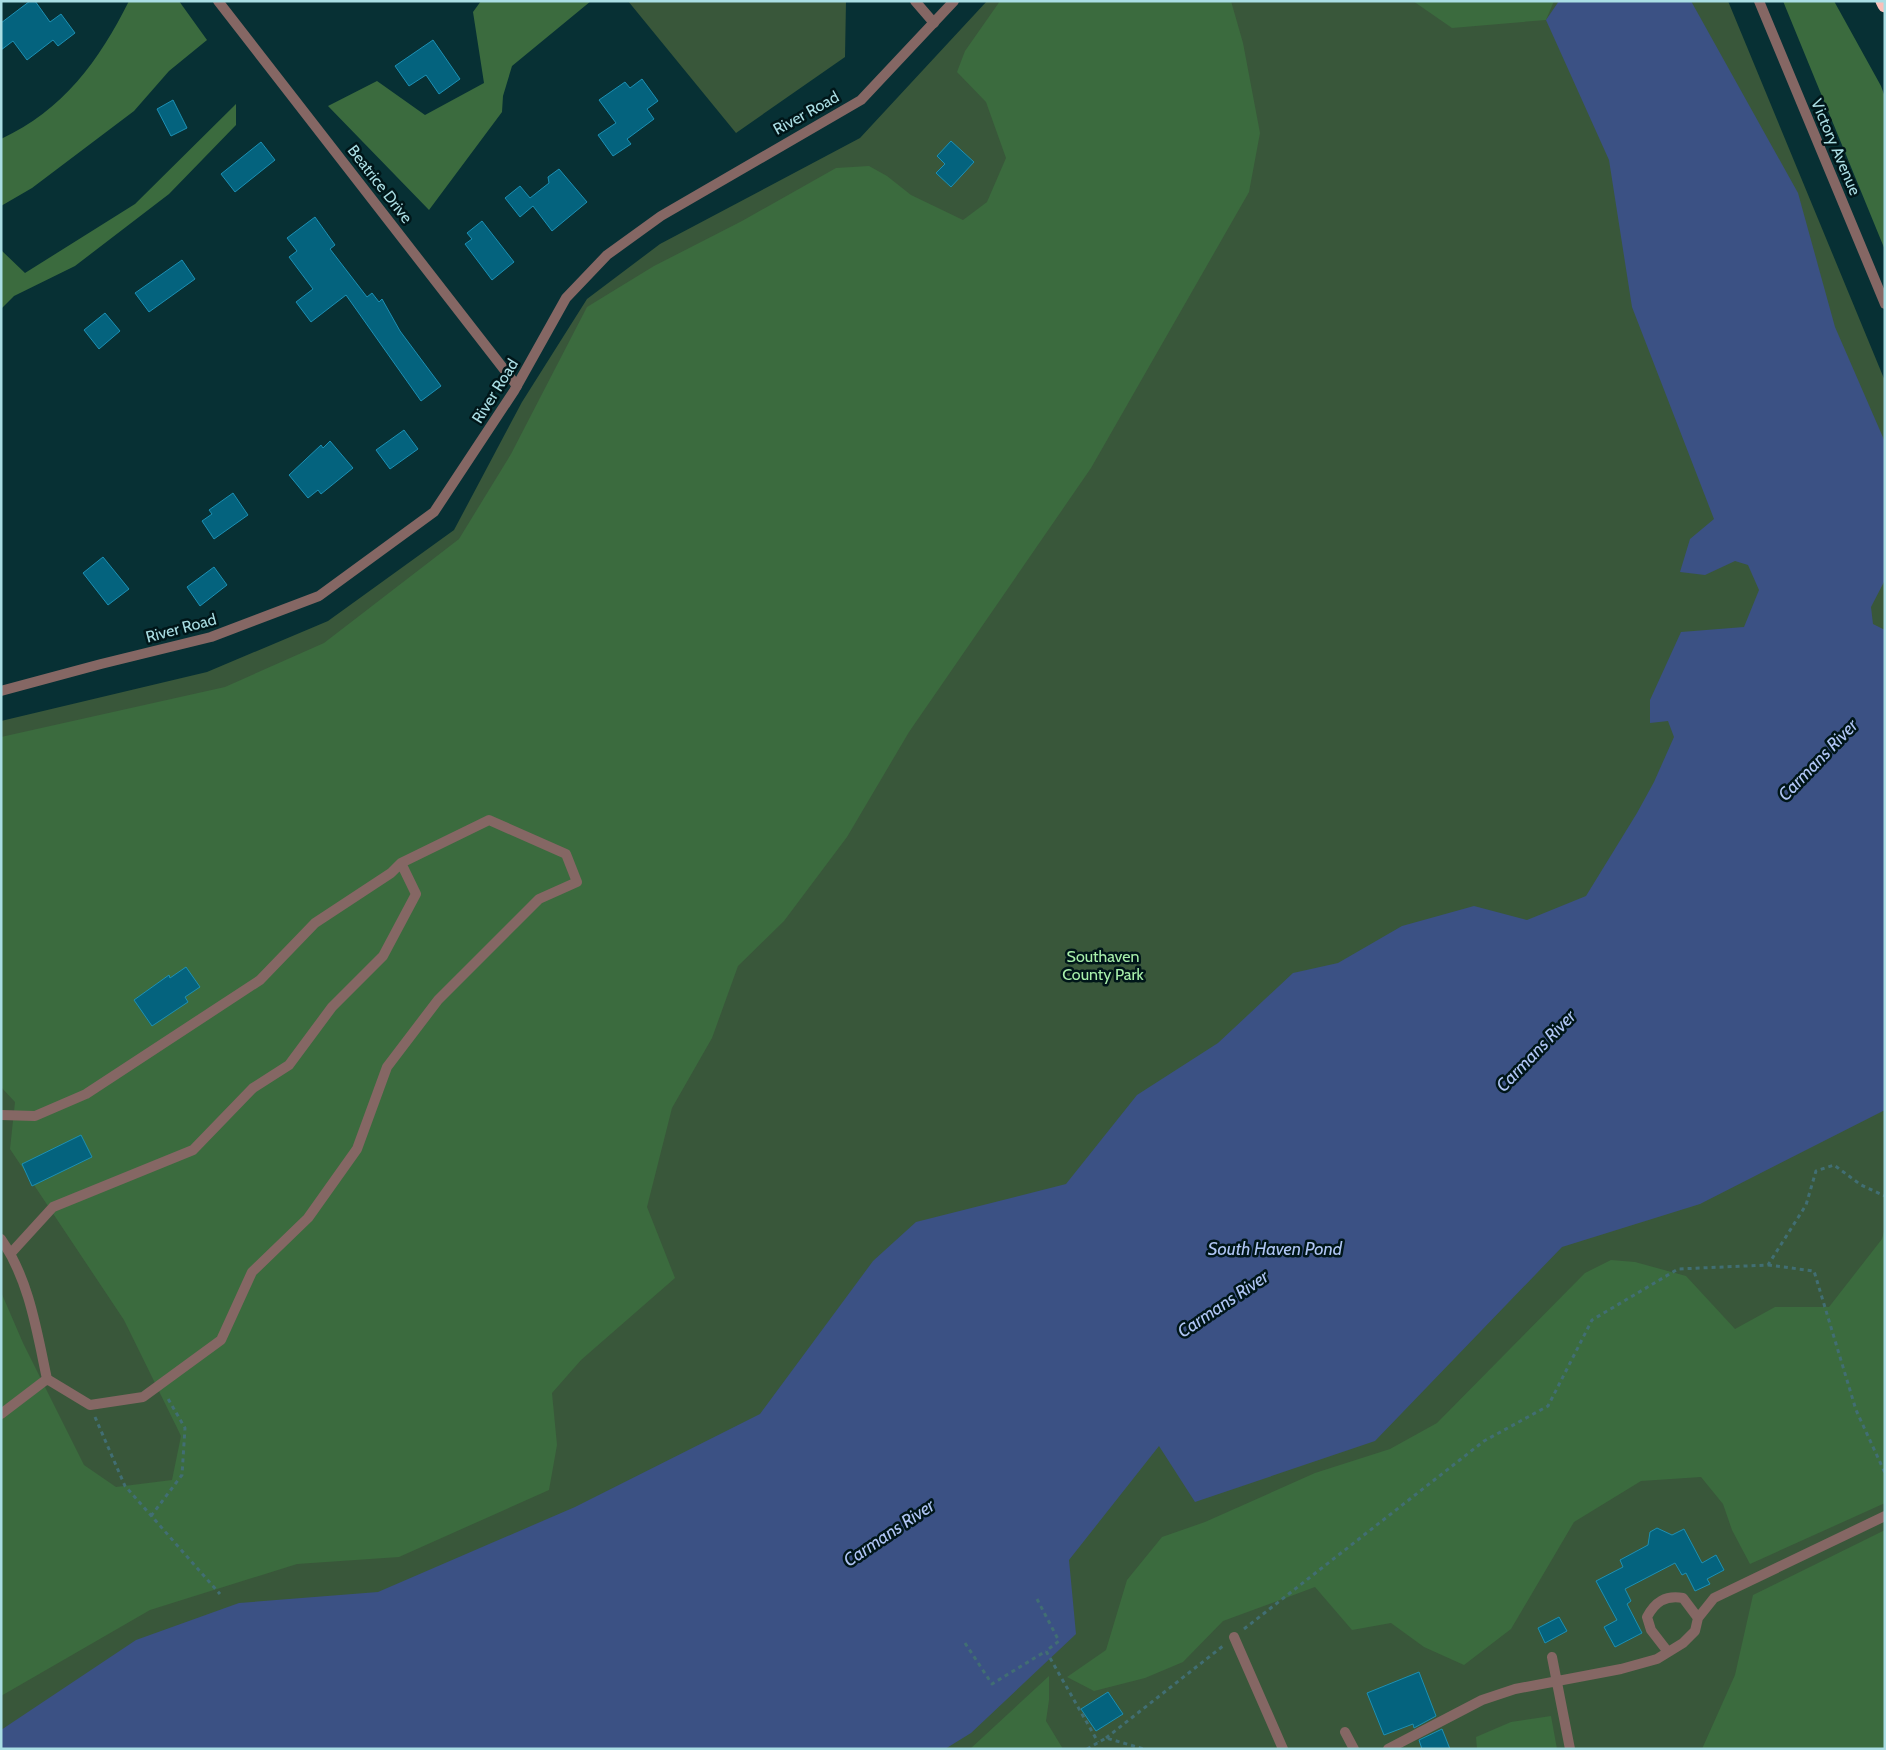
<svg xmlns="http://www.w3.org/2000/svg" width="1886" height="1750" font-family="Cabin,sans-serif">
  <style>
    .green { fill: #39573a }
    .forest { fill: #3b6b3e }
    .water { fill: #3b5184 }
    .building { fill: #04637e; stroke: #1d90b4 }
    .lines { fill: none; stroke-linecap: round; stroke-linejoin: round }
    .path { stroke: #416e73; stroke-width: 3; stroke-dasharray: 4 4; stroke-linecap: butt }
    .service { stroke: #856764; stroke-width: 10 }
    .minor { stroke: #856764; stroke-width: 10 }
    .tertiary { stroke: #856764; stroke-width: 10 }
    .motorway { stroke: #fcc0ba; stroke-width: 15 }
    .labels { text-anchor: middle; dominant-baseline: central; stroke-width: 5; stroke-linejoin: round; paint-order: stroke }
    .street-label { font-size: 16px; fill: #aadee4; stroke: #001619 }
    .park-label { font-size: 16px; fill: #a8f0ab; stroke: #001619 }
    .water-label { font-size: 18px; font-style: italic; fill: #b0c6f5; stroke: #001619 }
  </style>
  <rect width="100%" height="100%" fill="#073034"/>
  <!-- green -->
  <path class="green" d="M 628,1 L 846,1 L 845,57 L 736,133 Z
    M 987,1 L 1728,1 L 1885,381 L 1885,1749 L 1,1749 L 1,721 L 207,672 L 328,621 L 454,530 L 522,402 L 587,299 L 660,244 L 860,138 Z"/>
  <!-- forest -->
  <path class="forest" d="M 129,1 L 179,1 L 207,40 L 169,71 L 134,111 L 32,188 L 1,206 L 1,139 C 63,110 99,61 129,1 Z
    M 481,1 L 591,1 L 512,66 L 503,96 L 502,112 L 429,210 L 328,106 L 377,81 L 425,115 L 484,83 L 473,12 Z
    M 1000,1 L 1231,1 L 1243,43 L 1260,133 L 1249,192 L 1091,468 L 909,732 L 847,837 L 784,921 L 738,966 L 712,1038 L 672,1108 L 647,1207 L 675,1278 L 581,1360 L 552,1393 L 557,1445 L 549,1490 L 399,1557 L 297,1564 L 150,1610 L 1,1696 L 1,1292 L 23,1343 L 84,1465 L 116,1487 L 172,1480 L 181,1436 L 124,1320 L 10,1149 L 15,1102 L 1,1087 L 1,737 L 225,687 L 324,643 L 459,539 L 511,454 L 587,307 L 654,266 L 742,221 L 836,168 L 869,166 L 887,176 L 911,195 L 963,220 L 987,202 L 1006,158 L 986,102 L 957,72 L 965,51 Z
    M 1413,1 L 1554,1 L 1546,20 L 1452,28 Z
    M 1783,1 L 1834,1 L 1881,86 L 1885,97 L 1885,250 Z
    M 236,104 L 236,125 L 169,194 L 75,266 L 14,296 L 1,309 L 1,250 L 25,273 L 135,204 Z
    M 1885,1228 L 1885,1503 L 1750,1564 L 1732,1530 L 1723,1504 L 1701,1477 L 1641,1481 L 1574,1522 L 1511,1629 L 1464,1665 L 1424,1647 L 1391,1623 L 1352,1630 L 1315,1587 L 1223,1621 L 1183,1662 L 1145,1678 L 1094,1691 L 1067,1677 L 1106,1650 L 1127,1580 L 1162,1537 L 1205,1522 L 1315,1473 L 1390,1449 L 1437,1423 L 1585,1273 L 1611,1260 L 1635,1262 L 1686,1276 L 1735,1329 L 1775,1307 L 1829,1307 L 1882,1239 Z
    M 1885,1530 L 1885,1749 L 1702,1749 L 1735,1675 L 1753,1595 Z
    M 1049,1676 L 1049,1700 L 1046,1721 L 1063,1749 L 970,1749 Z
    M 1551,1716 L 1557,1749 L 1477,1749 L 1476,1737 L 1511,1722 Z"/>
  <!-- water -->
  <path class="water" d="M 1559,1 L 1691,1 L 1798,193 L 1835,327 L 1885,442 L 1885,580 L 1871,607 L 1873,624 L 1885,630 L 1885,1110 L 1700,1204 L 1562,1247 L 1375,1441 L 1195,1502 L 1159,1446 L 1069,1560 L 1076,1634 L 971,1733 L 945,1749 L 1,1749 L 1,1730 L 136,1640 L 239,1603 L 378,1592 L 575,1507 L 760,1414 L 873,1261 L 916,1222 L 1066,1184 L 1137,1095 L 1218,1043 L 1293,973 L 1338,963 L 1402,926 L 1474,906 L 1527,920 L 1586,896 L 1637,813 L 1654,782 L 1674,737 L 1668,721 L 1650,723 L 1650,700 L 1681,632 L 1744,627 L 1759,590 L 1748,565 L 1735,561 L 1705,575 L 1680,572 L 1690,539 L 1714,519 L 1632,307 L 1609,160 L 1546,20 Z"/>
  <!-- building -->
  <path class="building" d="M 30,1 L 35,1 L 50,22 L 61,14 L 75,33 L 58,46 L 53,40 L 27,60 L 13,41 L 1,50 L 1,23 Z
    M 433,40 L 460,79 L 439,94 L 426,75 L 409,86 L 395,66 Z
    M 642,79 L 658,101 L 647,109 L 654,119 L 627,139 L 631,144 L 613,156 L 598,135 L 616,123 L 599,100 L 625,82 L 630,88 Z
    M 173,100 L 187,128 L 171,136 L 157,109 Z
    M 951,141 L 974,162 L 951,187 L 936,173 L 945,164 L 937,156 Z
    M 261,142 L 275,160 L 235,192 L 221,174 Z
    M 559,169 L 587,202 L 552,231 L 533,206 L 520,217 L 505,198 L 520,186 L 530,198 L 549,183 L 548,177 Z
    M 315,217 L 335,245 L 330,249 L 367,297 L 372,293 L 379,302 L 382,299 L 400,331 L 441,386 L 421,401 L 346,295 L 311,322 L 296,302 L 313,289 L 289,257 L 297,251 L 287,238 Z
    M 482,221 L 514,262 L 492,280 L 465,244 L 472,239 L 467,233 Z
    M 182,260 L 195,279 L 149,312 L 135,293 Z
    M 105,313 L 120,331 L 99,349 L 84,330 Z
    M 404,430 L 418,449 L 390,469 L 376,450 Z
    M 330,441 L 353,468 L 321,494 L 318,490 L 308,498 L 289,475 L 321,445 L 323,448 Z
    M 233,493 L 248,515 L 214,539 L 202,521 L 212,514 L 209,510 Z
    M 103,557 L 129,589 L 108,605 L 83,573 Z
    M 214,567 L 227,585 L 200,606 L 187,587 Z
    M 186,967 L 200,987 L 185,997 L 188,1002 L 152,1026 L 134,1000 L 169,975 L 170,978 Z
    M 81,1135 L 92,1157 L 32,1186 L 22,1164 Z
    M 1657,1528 L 1672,1535 L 1684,1529 L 1702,1563 L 1716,1555 L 1724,1570 L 1707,1579 L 1710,1584 L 1695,1591 L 1686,1573 L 1682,1575 L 1675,1563 L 1625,1589 L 1631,1601 L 1627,1604 L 1642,1633 L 1615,1647 L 1604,1627 L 1617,1620 L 1596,1581 L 1623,1567 L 1620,1560 L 1648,1545 L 1650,1532 Z
    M 1559,1617 L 1567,1631 L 1545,1643 L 1538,1628 Z
    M 1419,1672 L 1436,1716 L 1414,1728 L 1413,1724 L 1384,1735 L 1367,1693 Z
    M 1108,1692 L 1123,1714 L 1096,1731 L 1081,1709 Z
    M 1442,1729 L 1450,1749 L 1422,1749 L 1419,1740 Z"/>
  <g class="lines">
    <!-- path -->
    <path class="path" d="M 1768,1265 L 1814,1271 L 1856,1410 L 1885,1473
      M 95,1417 L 125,1486 L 220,1594
      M 151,1516 L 182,1475 L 185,1428 L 167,1397
      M 1037,1599 L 1059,1641 L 1046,1651 L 1098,1742
      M 1244,1629 L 1484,1441 L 1548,1406 L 1592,1320 L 1678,1269 L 1768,1265 L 1806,1205 L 1816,1171 L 1834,1165 L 1861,1185 L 1885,1196
      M 965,1643 L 992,1684 L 1046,1651
      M 1106,1738 L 1223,1646
      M 1087,1749 L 1106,1738 L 1144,1749"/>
    <!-- service -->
    <path class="service" d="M 1,1115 L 35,1116 L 86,1094 L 260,980 L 315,923 L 391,873 L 401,863 L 489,820 L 566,854 L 577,882 L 539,899 L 438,1000 L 387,1067 L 357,1149 L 308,1218 L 252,1272 L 221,1340 L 143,1397 L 90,1405 L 47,1379 C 37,1332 29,1279 1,1239
      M 11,1253 L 53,1207 L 193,1150 L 253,1088 L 289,1065 L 332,1007 L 383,956 L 416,894 L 401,863
      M 1,1414 L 47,1379
      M 1234,1637 L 1283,1749
      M 1668,1652 L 1651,1630 L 1647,1617 C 1655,1602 1665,1595 1683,1598 L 1698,1618
      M 1552,1657 L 1570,1749
      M 1345,1732 L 1354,1749
      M 1388,1749 L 1482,1700 L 1515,1689 L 1621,1669 L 1657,1659 L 1683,1643 L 1695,1631 L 1698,1618 L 1714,1598 L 1885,1516"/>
    <!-- minor -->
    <path class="minor" d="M 218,1 L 517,386
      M 915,1 L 934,23"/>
    <!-- tertiary -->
    <path class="tertiary" d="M 1759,1 L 1885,304
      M 1,691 L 101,664 L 211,637 L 319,596 L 434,512 L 514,391 L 566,298 L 607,255 L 661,216 L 861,100 L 954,1"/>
    <!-- motorway -->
    <path class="motorway" d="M 1883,1 L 1885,5"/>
  </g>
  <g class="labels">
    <!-- street labels -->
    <g class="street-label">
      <text transform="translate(806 113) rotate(-29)">River Road</text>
      <text transform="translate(1836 147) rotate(67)">Victory Avenue</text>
      <text transform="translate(380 184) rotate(52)">Beatrice Drive</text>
      <text transform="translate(495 391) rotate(-58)">River Road</text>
      <text transform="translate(181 628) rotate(-15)">River Road</text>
    </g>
    <!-- park labels -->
    <g class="park-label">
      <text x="1103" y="956">Southaven<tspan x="1103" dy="18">County Park</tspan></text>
    </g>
    <!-- water labels -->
    <g class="water-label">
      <text transform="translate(1818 760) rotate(-46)">Carmans River</text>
      <text transform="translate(1536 1051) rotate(-46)">Carmans River</text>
      <text x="1275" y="1249">South Haven Pond</text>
      <text transform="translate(1223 1304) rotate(-34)">Carmans River</text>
      <text transform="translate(889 1533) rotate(-34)">Carmans River</text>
    </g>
  </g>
  <!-- border -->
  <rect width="1886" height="1750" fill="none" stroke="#aadee4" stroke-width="5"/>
</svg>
